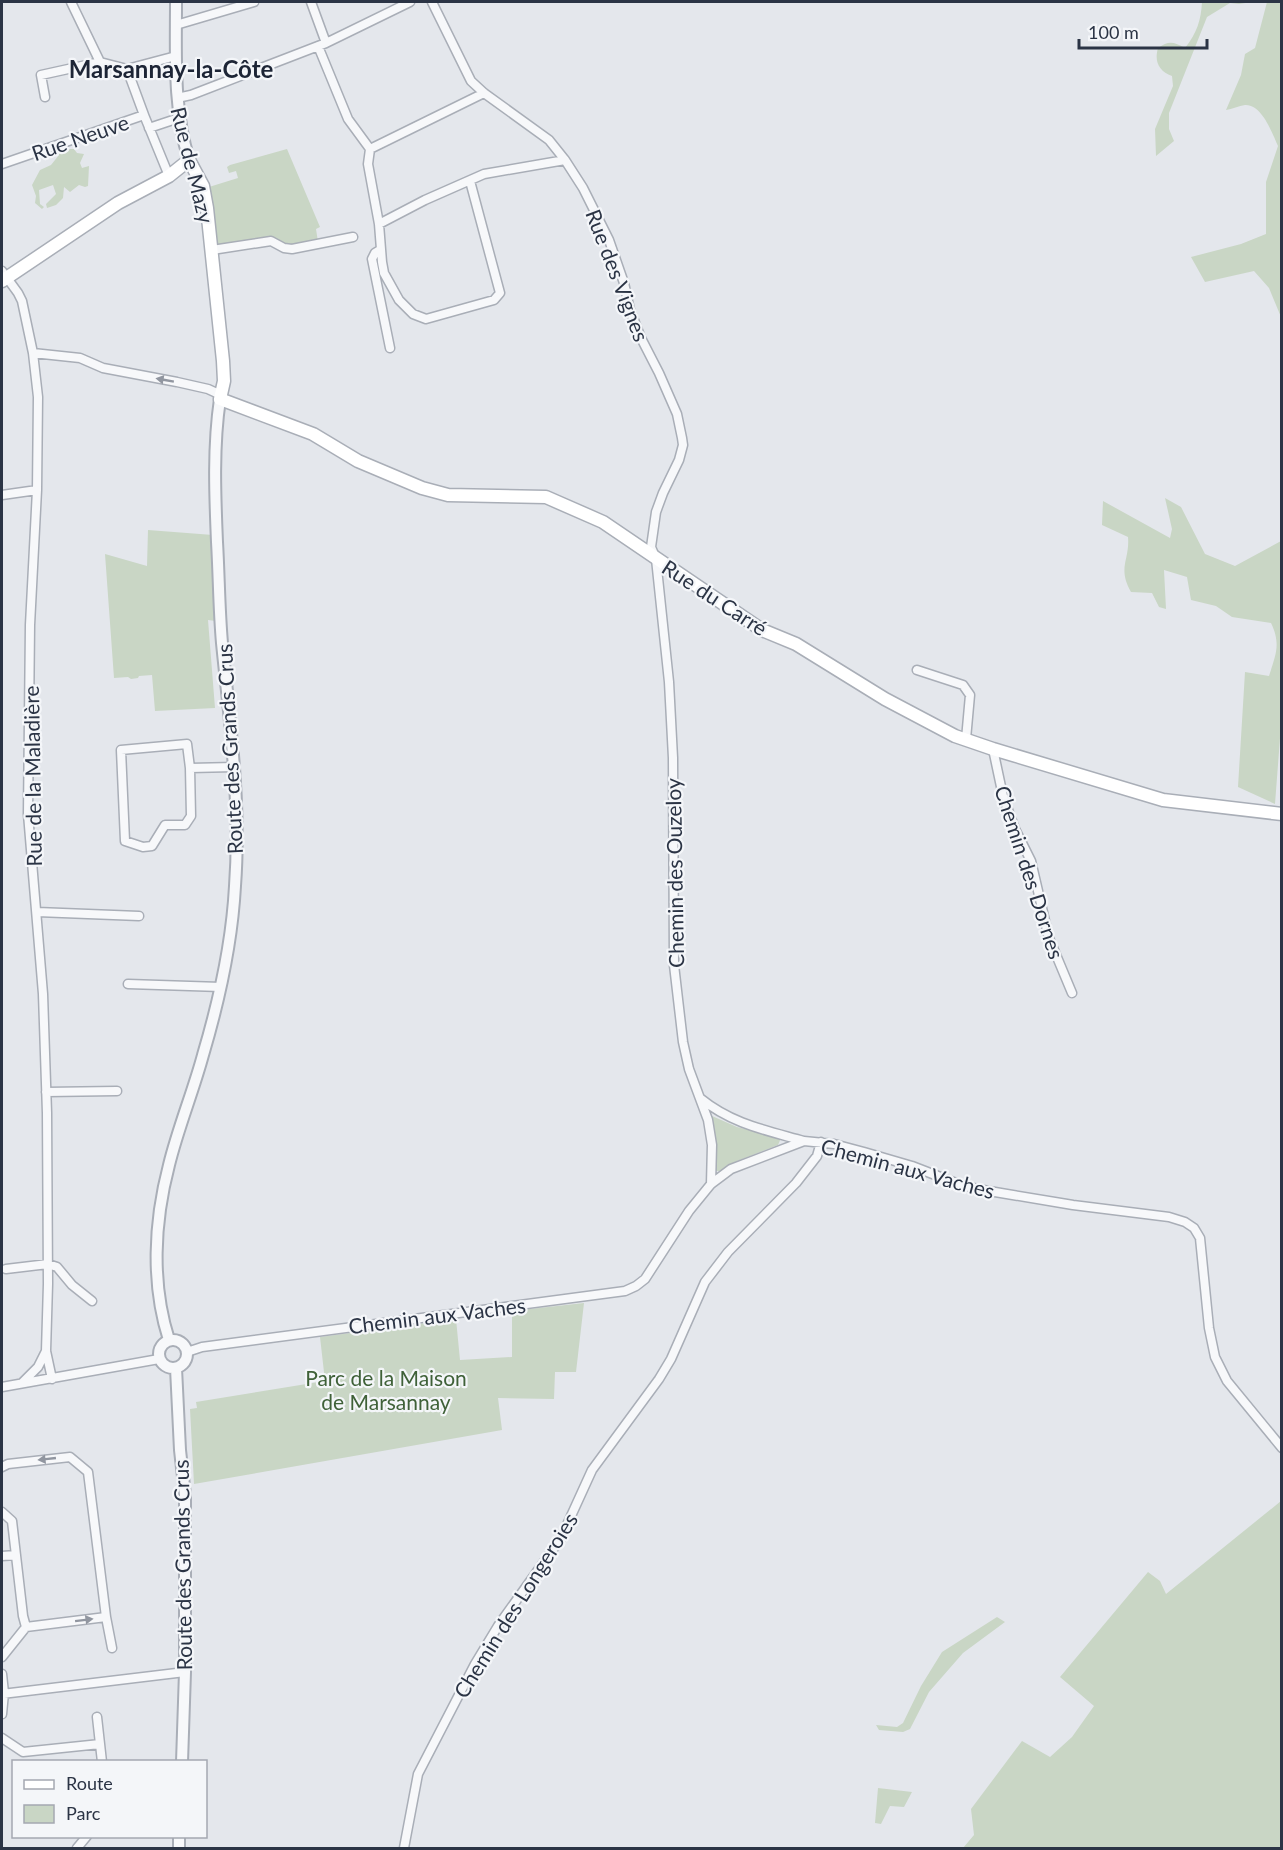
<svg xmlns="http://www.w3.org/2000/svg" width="1283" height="1850" font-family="Lato,sans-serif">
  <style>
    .green { fill: #c9d6c5 }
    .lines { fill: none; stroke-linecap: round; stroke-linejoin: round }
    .minor-casing { stroke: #a9aeb7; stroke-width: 11 }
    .tertiary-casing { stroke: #a9aeb7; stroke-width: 14 }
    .secondary-casing { stroke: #a9aeb7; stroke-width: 15 }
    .minor { stroke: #f7f8fa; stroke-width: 8 }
    .tertiary { stroke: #f7f8fa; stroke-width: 10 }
    .secondary { stroke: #fff; stroke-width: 12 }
    .oneway { fill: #9196a0 }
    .labels { text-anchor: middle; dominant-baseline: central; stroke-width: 4.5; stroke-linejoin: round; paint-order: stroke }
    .street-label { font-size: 21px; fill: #2b3445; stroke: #f4f6f9 }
    .park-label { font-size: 21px; fill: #3f6138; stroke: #f4f6f9 }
    .quarter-label { font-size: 24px; font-weight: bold; fill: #1d2536; stroke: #f4f6f9 }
  </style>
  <rect width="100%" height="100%" fill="#e4e7ec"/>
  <!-- green -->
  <path class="green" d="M 1202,2 L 1252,2 L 1239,4 L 1230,3 L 1207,17 L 1169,113 L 1169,129 L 1174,141 L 1156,156 L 1155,129 L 1173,86 L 1172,76 C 1159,71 1154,62 1158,48 C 1169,40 1174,42 1185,48 C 1197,33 1201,20 1202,2 Z
    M 1267,2 L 1282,2 L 1281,317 L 1269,288 L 1254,271 L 1205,282 L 1191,257 L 1241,244 L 1266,234 L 1266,182 L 1278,146 C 1272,133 1262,104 1245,105 C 1239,106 1232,109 1226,110 L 1241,75 L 1245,54 L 1255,48 Z
    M 65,146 L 66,149 L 74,149 L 77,153 L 84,154 L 80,163 L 82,168 L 89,166 L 88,186 L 85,187 L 79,185 L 70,192 L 64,187 L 63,198 L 56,205 L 47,208 L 46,204 L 56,194 L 53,185 L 39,190 L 40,204 L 44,207 L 42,209 L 35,203 L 36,196 L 32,185 L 40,170 L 51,165 L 59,155 L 58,148 Z
    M 287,149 L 320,227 L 316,229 L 318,242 L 286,246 L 271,239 L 217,248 L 209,187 L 238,178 L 236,171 L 229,173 L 227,167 L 230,165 Z
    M 1165,498 L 1181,507 L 1205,554 L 1235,566 L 1281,541 L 1282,712 L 1275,804 L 1238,787 L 1245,672 L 1269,676 C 1276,654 1281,644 1271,623 L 1232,617 L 1216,606 L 1191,600 L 1187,577 L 1164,570 L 1166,609 L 1159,607 L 1152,593 L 1131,592 C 1117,567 1130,560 1128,537 L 1102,525 L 1103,501 L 1170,538 L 1172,529 Z
    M 148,530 L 213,535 L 216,621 L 208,620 L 215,708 L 155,711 L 152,675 L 139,676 L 138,678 L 131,679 L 128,677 L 114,678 L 105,554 L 147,566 Z
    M 712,1116 L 737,1127 L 781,1138 L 778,1145 L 737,1161 L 720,1171 L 716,1171 Z
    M 584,1303 L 576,1372 L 555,1372 L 554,1399 L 498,1398 L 502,1430 L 194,1484 L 190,1409 L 197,1408 L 196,1402 L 325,1381 L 320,1337 L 456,1319 L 460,1360 L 512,1357 L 512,1311 Z
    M 1281,1501 L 1281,1848 L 963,1848 L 974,1835 L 971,1809 L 1022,1741 L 1050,1757 L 1072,1737 L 1094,1706 L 1060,1677 L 1148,1572 L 1160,1581 L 1166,1594 Z
    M 997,1617 L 1005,1622 L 963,1653 L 929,1692 L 910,1729 L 903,1732 L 879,1730 L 876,1725 L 897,1727 L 903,1723 L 921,1686 L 942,1652 Z
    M 878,1788 L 912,1792 L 904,1807 L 890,1806 L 881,1824 L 875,1823 Z"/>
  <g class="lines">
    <!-- minor casing -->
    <g class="minor-casing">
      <path id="minor" d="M 71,2 L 100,62 L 127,69 L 176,56
        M 311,2 L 326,43
        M 432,2 L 471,81 L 484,93 L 549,140 L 565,160 L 583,188 L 609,240 L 624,283 L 630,310 L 641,338 L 659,373 L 677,414 L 682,438 L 683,445 L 679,460 L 663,493 L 656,512 L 651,547 L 656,559 L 669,682 L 673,758 L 674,965 L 683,1042 L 689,1069 L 708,1120 L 712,1145 L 711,1184
        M 176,25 L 254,2
        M 318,46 L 348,119 L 370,149
        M 127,69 L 144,115
        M 45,97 L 41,75 L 100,62
        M 177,98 L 191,95 L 326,43 L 410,2
        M 149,128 L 179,118
        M 2,164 L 144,115 L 169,176
        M 470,181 L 500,293 L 494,300 L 426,319 L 413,314 L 399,300 L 384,273 L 382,262 L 379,224 L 368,164 L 370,149 L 484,93
        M 379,224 L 425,200 L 484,174 L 565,160
        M 212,250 L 271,241 L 284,248 L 292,249 L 353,237
        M 380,250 L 375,253 L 372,259 L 390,348
        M 2,271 L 18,293 L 22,301 L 33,353 L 38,397 L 37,490 L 30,625 L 28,814 L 43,994 L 47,1113 L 48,1284 L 46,1351 L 52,1379
        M 33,353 L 80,358 L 103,368 L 177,382 L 208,389 L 221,395
        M 2,495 L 37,490
        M 917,670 L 963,685 L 970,695 L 966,739
        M 993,749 L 1003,796 L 1015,829 L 1031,861 L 1049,938 L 1072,993
        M 190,768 L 191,816 L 185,825 L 165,825 L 152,846 L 143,847 L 125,841 L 121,750 L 187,744 L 190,768 L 234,767
        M 37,912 L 139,916
        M 128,984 L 221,987
        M 46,1092 L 117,1091
        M 700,1098 C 732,1124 765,1130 804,1141
        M 6,1269 L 48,1264 L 57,1267 L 72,1285 L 92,1301
        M 187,1352 L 202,1347 L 625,1291 L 636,1286 L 645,1279 L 689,1211 L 711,1184 L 731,1169 L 804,1141 L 834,1144 L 864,1152 L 912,1166 L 961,1185 L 983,1190 L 1073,1205 L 1169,1217 L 1185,1222 L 1194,1228 L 1200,1238 L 1209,1328 L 1215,1357 L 1227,1381 L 1282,1448
        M 23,1382 L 38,1367 L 46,1351
        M 2,1387 L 159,1359
        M 2,1467 L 8,1464 L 70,1457 L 88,1472 L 106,1617 L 26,1627
        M 2,1512 L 12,1521 L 23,1616 L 26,1627 L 2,1657
        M 2,1556 L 16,1555
        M 106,1617 L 112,1648
        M 2,1674 L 4,1693 L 2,1714
        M 2,1694 L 185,1672
        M 97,1717 L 102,1762
        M 2,1738 L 23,1752 L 100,1744
        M 77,1848 L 87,1836
        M 404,1848 L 418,1774 L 475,1664 L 498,1626 L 561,1538 L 592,1470 L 659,1379 L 671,1359 L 705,1282 L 728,1252 L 796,1183 L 817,1156 L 821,1142"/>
    </g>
    <!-- tertiary casing -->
    <g class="tertiary-casing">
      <path id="tertiary" d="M 176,2 C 176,55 173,108 189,160
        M159 1354a14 14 0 1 1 28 0a14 14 0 1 1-28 0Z
        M 169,1340 C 151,1284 154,1222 169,1165 C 178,1128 193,1092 203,1055 C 219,1001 232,943 235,886 C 241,805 230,723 222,643 C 219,609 219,576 217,542 C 215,495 213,446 220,399
        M 176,1368 L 180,1450 L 185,1495 L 185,1672 L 182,1762
        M 179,1848 L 179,1836"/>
    </g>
    <!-- secondary casing -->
    <g class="secondary-casing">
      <path id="secondary" d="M 2,281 L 118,203 L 169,176 L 189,160 L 203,186 L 207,208 L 223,361 L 224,381 L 220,399 L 313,434 L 358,461 L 422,488 L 448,495 L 546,497 L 603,522 L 762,630 L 796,644 L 885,699 L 955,736 L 993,749 L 1163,800 L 1282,814"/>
    </g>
    <!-- minor -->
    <use href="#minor" class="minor"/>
    <!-- tertiary -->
    <use href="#tertiary" class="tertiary"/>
    <!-- secondary -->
    <use href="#secondary" class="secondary"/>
  </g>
  <!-- one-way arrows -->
  <defs><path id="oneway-solid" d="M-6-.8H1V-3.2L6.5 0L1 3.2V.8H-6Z" transform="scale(1.5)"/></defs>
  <g class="oneway">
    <use href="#oneway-solid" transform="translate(165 380) rotate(-170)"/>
    <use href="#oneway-solid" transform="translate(47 1459) rotate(174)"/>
    <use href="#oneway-solid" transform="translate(84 1620) rotate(-7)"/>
  </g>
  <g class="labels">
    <!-- street labels -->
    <g class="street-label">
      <text transform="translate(80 137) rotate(-19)">Rue Neuve</text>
      <text transform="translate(193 165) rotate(76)">Rue de Mazy</text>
      <text transform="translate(618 275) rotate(69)">Rue des Vignes</text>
      <text transform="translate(715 597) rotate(33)">Rue du Carré</text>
      <text transform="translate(229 749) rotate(-93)">Route des Grands Crus</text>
      <text transform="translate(32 776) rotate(-91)">Rue de la Maladière</text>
      <text transform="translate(1030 872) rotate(72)">Chemin des Dornes</text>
      <text transform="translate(674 873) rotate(-91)">Chemin des Ouzeloy</text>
      <text transform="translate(908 1168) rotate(15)">Chemin aux Vaches</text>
      <text transform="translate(437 1315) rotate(-7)">Chemin aux Vaches</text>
      <text transform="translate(182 1565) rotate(-91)">Route des Grands Crus</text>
      <text transform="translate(515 1605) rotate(-58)">Chemin des Longeroies</text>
    </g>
    <!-- park labels -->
    <g class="park-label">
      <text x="386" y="1377">Parc de la Maison<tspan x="386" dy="24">de Marsannay</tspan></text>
    </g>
    <!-- quarter labels -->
    <g class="quarter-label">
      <text x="171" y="68">Marsannay-la-Côte</text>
    </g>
  </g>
  <!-- border -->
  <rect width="1283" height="1850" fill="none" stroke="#2b3445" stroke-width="6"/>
  <!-- legend -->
  <rect x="12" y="1760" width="195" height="78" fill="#f4f6f9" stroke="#a4a8b1" stroke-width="1.5"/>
  <rect x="24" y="1780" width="30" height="9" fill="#ffffff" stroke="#a4a8b1" stroke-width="1.5"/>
  <text x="66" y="1790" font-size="18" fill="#2b3445">Route</text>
  <rect x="24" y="1805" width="30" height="18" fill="#c9d6c5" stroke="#a4a8b1" stroke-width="1.5"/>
  <text x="66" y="1820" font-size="18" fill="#2b3445">Parc</text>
  <!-- scale -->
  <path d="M1079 39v9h128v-9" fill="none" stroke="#2b3445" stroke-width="3"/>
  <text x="1088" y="39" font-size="18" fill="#2b3445" stroke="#f4f6f9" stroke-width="4.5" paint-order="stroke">100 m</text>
</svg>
